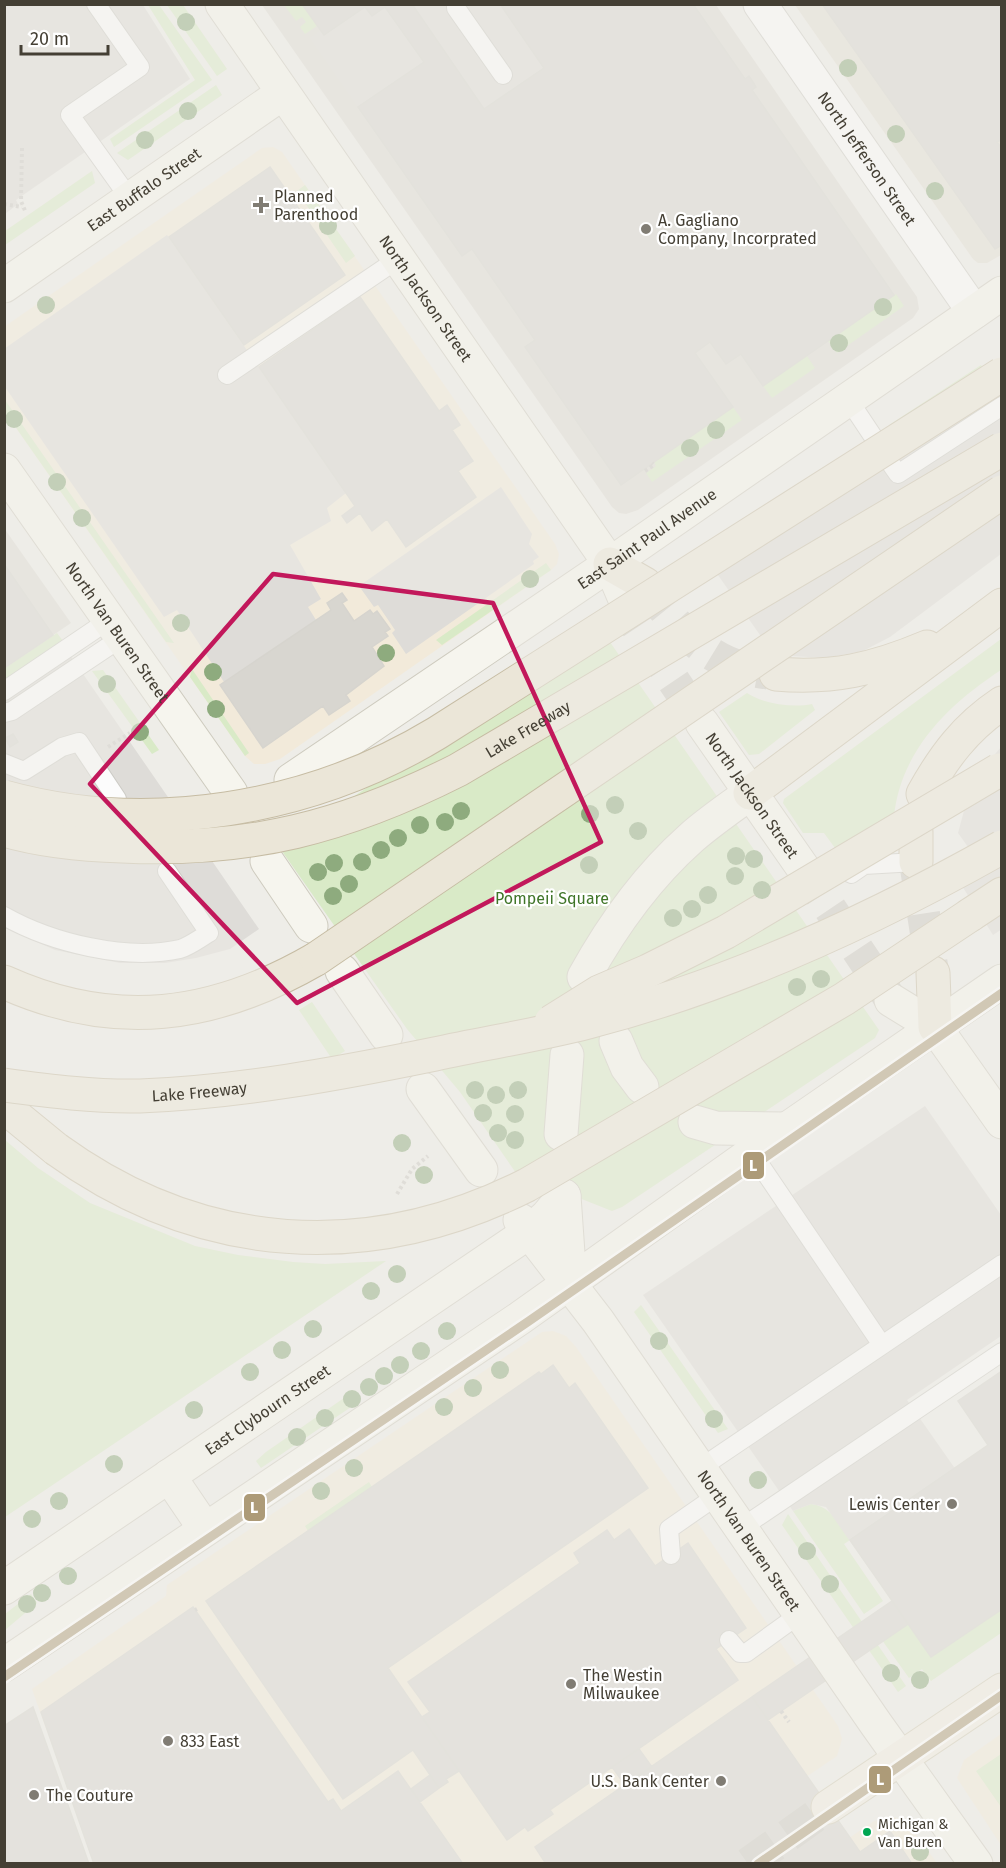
<svg xmlns="http://www.w3.org/2000/svg" width="1006" height="1868" font-family="'Fira Sans',sans-serif">
  <style>
    .residential { fill: #e3dfd5 }
    .commercial { fill: #f2eada }
    .industrial { fill: #dedcd6 }
    .green { fill: #d9eac7 }
    .parking { fill: #dedcd8 }
    .building { fill: #d8d6d0; stroke: #d6d4ce; stroke-width: 1.5 }
    .lines { fill: none; stroke-linecap: round; stroke-linejoin: round }
    .secondary-tunnel { stroke: #cccac4; stroke-width: 33; stroke-dasharray: 33 16; stroke-linecap: butt }
    .primary-tunnel { stroke: #cccac4; stroke-width: 33; stroke-dasharray: 33 16; stroke-linecap: butt }
    .highway-tunnel { stroke: #cccac4; stroke-width: 33; stroke-dasharray: 33 16; stroke-linecap: butt }
    .lane-casing { stroke: #cccbc5; stroke-width: 20 }
    .street-casing { stroke: #cccbc5; stroke-width: 35 }
    .secondary-casing { stroke: #cecbbf; stroke-width: 35 }
    .primary-casing { stroke: #d1cbb5; stroke-width: 35 }
    .highway-casing { stroke: #c6bca3; stroke-width: 35 }
    .path { stroke: #cdcbc6; stroke-width: 4; stroke-dasharray: 3 3; stroke-linecap: butt }
    .lane { stroke: #fcfcfc; stroke-width: 18 }
    .street { stroke: #fcfcfc; stroke-width: 33 }
    .secondary { stroke: #f6f5ee; stroke-width: 33 }
    .primary { stroke: #f1ede2; stroke-width: 33 }
    .highway { stroke: #ebe6d8; stroke-width: 33 }
    .highway-bridge-casing { stroke: #c6bca3; stroke-width: 35; stroke-linecap: butt }
    .highway-bridge { stroke: #ebe6d8; stroke-width: 33 }
    .tram-1-casing { stroke: #fff; stroke-width: 14 }
    .tram-1 { stroke: #ad9b78; stroke-width: 9 }
    .tree { fill: #8eab7e }
    .marked { fill: none; stroke: #c2185b; stroke-width: 4.5; stroke-linejoin: round }
    .poi-dot { fill: #807c73; stroke: #fff; stroke-width: 2 }
    .bus-dot { fill: #00a651; stroke: #fff; stroke-width: 2 }
    .labels { text-anchor: middle; dominant-baseline: central; stroke-width: 4.5; stroke-linejoin: round; paint-order: stroke }
    .bus-label { font-size: 14px; fill: #443f34; stroke: #fff; text-anchor: start }
    .street-label { font-size: 16px; fill: #443f34; stroke: #fff }
    .poi-label { font-size: 16px; fill: #443f34; stroke: #fff; text-anchor: start }
    .park-label { font-size: 16px; fill: #3f7528; stroke: #fff }
    .line-badge { stroke: #fff; stroke-width: 2 }
    .badge-label { font-size: 16px; text-anchor: middle; font-weight: bold; fill: #fff }
  </style>
  <rect width="100%" height="100%" fill="#eeede8"/>
  <!-- residential -->
  <path class="residential" d="M 795,5 L 1001,5 L 1001,255 L 987,263 L 978,263 L 973,259 Z"/>
  <!-- commercial -->
  <path class="commercial" d="M 273,147 L 282,152 L 555,544 L 559,554 L 557,564 L 551,570 L 280,759 L 265,764 L 254,764 L 245,756 L 5,412 L 4,327 L 262,148 Z
    M 553,1331 L 566,1336 L 576,1347 L 838,1726 L 842,1739 L 837,1756 L 679,1863 L 94,1863 L 32,1689 L 166,1596 L 167,1585 L 542,1332 Z
    M 1001,1734 L 1001,1845 L 957,1778 L 964,1760 Z
    M 890,1816 L 905,1820 L 937,1863 L 811,1864 L 874,1821 Z"/>
  <!-- industrial -->
  <path class="industrial" d="M 262,5 L 716,5 L 917,297 L 919,309 L 913,318 L 638,510 L 626,514 L 619,513 L 612,507 Z
    M 4,528 L 71,623 L 5,668 L 4,668 Z"/>
  <!-- green -->
  <path class="green" d="M 148,5 L 159,5 L 212,80 L 114,147 L 110,139 L 195,80 Z
    M 167,5 L 183,5 L 227,69 L 217,76 Z
    M 284,5 L 302,5 L 317,26 L 305,34 L 300,27 L 306,22 L 302,17 L 296,21 Z
    M 216,85 L 222,95 L 128,160 L 117,153 Z
    M 92,171 L 95,183 L 5,245 L 5,231 Z
    M 305,185 L 355,256 L 346,263 L 297,191 Z
    M 896,294 L 904,306 L 837,353 L 828,341 Z
    M 807,356 L 815,368 L 772,398 L 763,386 Z
    M 981,365 L 983,369 L 891,430 L 889,425 Z
    M 5,400 L 174,643 L 166,642 L 5,412 Z
    M 733,407 L 742,420 L 652,482 L 646,473 L 656,466 L 654,462 Z
    M 546,563 L 551,570 L 442,645 L 436,640 Z
    M 599,631 L 603,632 L 879,1030 L 875,1038 L 622,1207 L 612,1211 L 516,1173 L 460,1092 L 407,1029 L 279,847 Z
    M 57,633 L 63,641 L 5,682 L 5,668 Z
    M 1001,639 L 1001,670 C 949,704 901,750 894,816 L 838,852 L 824,833 L 803,833 L 783,803 L 784,799 Z
    M 192,669 L 249,753 L 245,756 L 190,677 Z
    M 103,670 L 159,750 L 152,754 L 92,671 Z
    M 747,693 C 763,704 793,708 812,704 L 815,710 L 759,754 L 749,755 L 719,712 Z
    M 312,1002 L 345,1051 L 332,1059 L 299,1010 Z
    M 5,1140 L 38,1168 L 90,1203 L 195,1246 L 238,1255 L 293,1262 L 325,1264 L 386,1261 L 5,1517 Z
    M 641,1305 L 728,1429 L 718,1433 L 634,1312 Z
    M 344,1398 L 351,1407 L 261,1468 L 256,1461 L 266,1452 Z
    M 369,1482 L 372,1487 L 308,1531 L 305,1526 Z
    M 811,1504 C 832,1507 839,1523 850,1540 L 844,1544 L 883,1601 L 864,1614 L 793,1511 Z
    M 788,1514 L 906,1686 L 898,1692 L 782,1525 Z
    M 31,1594 L 37,1603 L 5,1630 L 5,1614 Z
    M 892,1601 L 931,1657 L 1000,1610 L 1001,1633 L 931,1681 L 922,1669 L 909,1678 L 867,1619 Z
    M 1001,1754 L 1001,1807 L 976,1771 Z"/>
  <!-- parking -->
  <path class="parking" d="M 5,5 L 143,5 L 190,79 L 16,200 L 18,204 L 5,214 Z
    M 412,5 L 506,5 L 544,68 L 484,109 Z
    M 365,7 L 372,16 L 385,7 L 424,62 L 358,107 L 310,38 L 320,31 L 324,35 Z
    M 167,235 L 346,493 L 327,508 L 331,521 L 290,545 L 321,599 L 308,607 L 316,620 L 224,682 L 177,610 L 164,617 L 5,387 L 4,349 Z
    M 983,369 L 1001,395 L 1001,554 L 890,637 L 863,651 L 825,658 L 774,655 L 706,558 Z
    M 501,487 L 532,534 L 529,544 L 539,557 L 533,561 L 534,564 L 406,654 L 392,633 L 395,630 L 378,605 L 374,607 L 359,586 Z
    M 61,642 L 259,929 L 230,949 L 196,958 L 165,963 L 120,963 L 55,950 L 5,928 L 4,682 Z
    M 1001,747 L 1002,929 L 993,935 L 962,886 L 986,872 L 958,833 L 965,807 L 986,765 Z
    M 925,1106 L 1001,1215 L 1001,1336 L 907,1400 L 975,1497 L 870,1570 L 826,1507 L 811,1504 L 793,1511 L 643,1295 Z"/>
  <!-- building -->
  <path class="building" d="M 302,4 L 412,4 L 484,109 L 544,68 L 502,7 L 506,4 L 693,4 L 745,79 L 749,76 L 753,82 L 756,87 L 752,90 L 894,295 L 763,386 L 741,354 L 726,364 L 710,342 L 703,347 L 695,353 L 733,407 L 621,485 L 525,347 L 535,340 L 472,249 L 462,256 L 358,107 L 424,62 L 385,7 L 372,16 L 365,7 L 324,35 Z
    M 822,4 L 1002,4 L 1002,139 L 997,142 L 1002,149 L 1002,245 L 995,249 Z
    M 270,167 L 345,275 L 244,345 L 169,237 Z
    M 360,297 L 439,411 L 447,405 L 460,425 L 452,430 L 473,461 L 458,471 L 476,497 L 406,547 L 387,519 L 372,531 L 360,513 L 347,523 L 342,516 L 355,506 L 259,367 Z
    M 4,564 L 53,635 L 4,668 Z
    M 342,593 L 347,600 L 342,603 L 354,621 L 370,610 L 373,614 L 377,611 L 390,629 L 385,632 L 388,636 L 372,647 L 384,666 L 346,695 L 350,701 L 329,715 L 323,706 L 263,748 L 220,685 L 331,610 L 327,603 Z
    M 13,734 L 18,742 L 10,747 L 5,738 Z
    M 553,1365 L 569,1388 L 575,1383 L 648,1488 L 388,1668 L 459,1771 L 446,1779 L 448,1782 L 439,1788 L 413,1750 L 343,1799 L 206,1601 L 539,1372 L 541,1374 Z
    M 1002,1371 L 1002,1609 L 931,1657 L 850,1540 L 988,1445 L 958,1401 Z
    M 629,1529 L 655,1566 L 688,1543 L 746,1628 L 716,1649 L 738,1680 L 550,1810 L 553,1814 L 528,1831 L 525,1827 L 507,1840 L 422,1717 L 430,1712 L 408,1682 L 580,1563 L 574,1553 L 607,1530 L 614,1540 Z
    M 892,1601 L 908,1624 L 768,1720 L 752,1697 Z
    M 193,1607 L 328,1802 L 333,1799 L 341,1811 L 398,1771 L 463,1864 L 94,1864 L 41,1712 Z
    M 752,1697 L 860,1852 L 890,1831 L 912,1864 L 546,1864 L 535,1847 Z
    M 33,1707 L 89,1864 L 4,1864 L 4,1726 Z
    M 639,1749 L 652,1767 L 625,1785 L 612,1767 Z
    M 430,1775 L 439,1788 L 420,1802 L 411,1789 Z"/>
  <g class="lines">
    <!-- secondary-tunnel -->
    <path class="secondary-tunnel" d="M 624,597 L 636,625 L 702,723
      M 803,868 L 891,1000"/>
    <!-- primary-tunnel -->
    <path class="primary-tunnel" d="M 748,1864 L 828,1807"/>
    <!-- highway-tunnel -->
    <path class="highway-tunnel" d="M 645,584 C 679,630 708,666 768,673
      M 916,865 L 932,969"/>
    <!-- lane casing -->
    <g class="lane-casing">
      <path id="lane" d="M 96,4 L 140,67 L 70,115 L 130,199
        M 456,4 L 456,8 L 503,75
        M 227,375 L 398,259
        M 848,399 L 874,438
        M 891,464 L 898,474 L 1002,406
        M 4,691 L 109,620
        M 4,713 L 12,711 L 121,638
        M 4,763 L 24,771 L 62,747 L 79,742 L 117,799
        M 851,874 L 864,865 L 916,862
        M 4,916 C 52,943 126,961 180,949 C 190,946 200,938 209,933 L 167,871
        M 752,1153 L 882,1345
        M 699,1469 L 1002,1264
        M 741,1528 L 1002,1352
        M 671,1555 L 669,1529 L 718,1495
        M 729,1640 L 740,1653 L 746,1653 L 800,1614"/>
    </g>
    <!-- street casing -->
    <g class="street-casing">
      <g id="street">
        <path id="s1" d="M 760,4 L 974,312"/>
      </g>
    </g>
    <!-- secondary casing -->
    <g class="secondary-casing">
      <g id="secondary">
        <path id="s2" d="M 222,4 L 610,564 L 624,597"/>
        <path id="s3" d="M 4,286 L 283,93"/>
        <path id="s4" d="M 4,470 L 231,793"/>
        <path id="s5" d="M 702,723 L 803,868"/>
        <path id="s6" d="M 291,780 L 610,564 L 1002,293"/>
        <path d="M 267,861 L 311,926"/>
        <path d="M 342,971 L 386,1035"/>
        <path d="M 584,977 C 612,926 646,878 691,838 C 709,822 730,808 750,793"/>
        <path d="M 891,1000 L 935,1027 L 1002,1122"/>
        <path d="M 616,1041 L 627,1067 L 642,1087"/>
        <path d="M 423,1089 L 481,1170"/>
        <path d="M 695,1122 L 716,1128 L 787,1129"/>
        <path d="M 561,1134 L 567,1055"/>
        <path d="M 564,1196 L 570,1282"/>
        <path id="s7" d="M 520,1220 L 598,1321 L 876,1724 L 976,1864"/>
        <path d="M 169,1476 L 205,1529"/>
        <path id="s8" d="M 4,1588 L 529,1232 L 547,1216 L 564,1196"/>
        <path d="M 4,1665 L 520,1318 L 752,1153 L 1002,981"/>
      </g>
    </g>
    <!-- primary casing -->
    <g class="primary-casing">
      <path id="primary" d="M 828,1807 L 1002,1690"/>
    </g>
    <!-- highway casing -->
    <g class="highway-casing">
      <path id="highway" d="M 610,564 L 645,584
        M 776,674 C 832,679 875,669 927,647
        M 750,793 L 1002,605
        M 923,794 C 944,756 966,727 1002,703
        M 916,862 L 916,832
        M 970,915 L 1002,894
        M 933,973 L 935,1027
        M 4,982 C 115,1032 214,1018 316,959
        M 12,1113 L 56,1149"/>
    </g>
    <!-- path -->
    <path class="path" d="M 22,148 L 21,201 L 26,213
      M 4,204 L 22,207
      M 645,471 L 654,465 L 652,463
      M 108,747 L 130,733
      M 397,1194 L 412,1169 L 428,1156
      M 195,1610 L 197,1609
      M 781,1711 L 789,1722"/>
    <!-- lane -->
    <use href="#lane" class="lane"/>
    <!-- street -->
    <use href="#street" class="street"/>
    <!-- secondary -->
    <use href="#secondary" class="secondary"/>
    <!-- primary -->
    <use href="#primary" class="primary"/>
    <!-- highway -->
    <use href="#highway" class="highway"/>
    <!-- highway-bridge casing -->
    <g class="highway-bridge-casing">
      <g id="highway-bridge">
        <path d="M 4,797 C 148,837 310,810 437,733 L 1002,374"/>
        <path id="s9" d="M 4,830 C 42,841 84,845 122,846 C 249,852 345,827 458,770 L 1002,449"/>
        <path d="M 316,959 L 1002,492"/>
        <path d="M 551,1022 L 599,992 L 648,971 L 726,932 L 999,770"/>
        <path id="s10" d="M 4,1085 C 49,1091 95,1097 140,1096 C 240,1092 337,1074 435,1054 C 485,1043 538,1035 588,1022 C 732,985 873,920 1002,847"/>
        <path d="M 56,1149 C 201,1254 368,1265 527,1185 L 844,999 L 970,915"/>
      </g>
    </g>
    <!-- highway-bridge -->
    <use href="#highway-bridge" class="highway-bridge"/>
    <!-- tram-1 casing -->
    <g class="tram-1-casing">
      <path id="tram-1" d="M 4,1677 L 529,1321 L 1002,993
        M 758,1864 L 1002,1695"/>
    </g>
    <!-- tram-1 -->
    <use href="#tram-1" class="tram-1"/>
  </g>
  <!-- trees -->
  <g class="tree">
    <circle cx="186" cy="22" r="9"/>
    <circle cx="848" cy="68" r="9"/>
    <circle cx="188" cy="111" r="9"/>
    <circle cx="896" cy="134" r="9"/>
    <circle cx="145" cy="140" r="9"/>
    <circle cx="935" cy="191" r="9"/>
    <circle cx="328" cy="226" r="9"/>
    <circle cx="46" cy="305" r="9"/>
    <circle cx="883" cy="307" r="9"/>
    <circle cx="839" cy="343" r="9"/>
    <circle cx="14" cy="419" r="9"/>
    <circle cx="716" cy="430" r="9"/>
    <circle cx="690" cy="448" r="9"/>
    <circle cx="57" cy="482" r="9"/>
    <circle cx="82" cy="518" r="9"/>
    <circle cx="530" cy="579" r="9"/>
    <circle cx="181" cy="623" r="9"/>
    <circle cx="386" cy="653" r="9"/>
    <circle cx="213" cy="672" r="9"/>
    <circle cx="107" cy="684" r="9"/>
    <circle cx="216" cy="709" r="9"/>
    <circle cx="140" cy="732" r="9"/>
    <circle cx="615" cy="805" r="9"/>
    <circle cx="461" cy="811" r="9"/>
    <circle cx="590" cy="814" r="9"/>
    <circle cx="445" cy="822" r="9"/>
    <circle cx="420" cy="825" r="9"/>
    <circle cx="638" cy="831" r="9"/>
    <circle cx="398" cy="838" r="9"/>
    <circle cx="381" cy="850" r="9"/>
    <circle cx="736" cy="856" r="9"/>
    <circle cx="754" cy="859" r="9"/>
    <circle cx="362" cy="862" r="9"/>
    <circle cx="334" cy="863" r="9"/>
    <circle cx="589" cy="865" r="9"/>
    <circle cx="318" cy="872" r="9"/>
    <circle cx="735" cy="876" r="9"/>
    <circle cx="349" cy="884" r="9"/>
    <circle cx="762" cy="890" r="9"/>
    <circle cx="708" cy="895" r="9"/>
    <circle cx="333" cy="896" r="9"/>
    <circle cx="692" cy="909" r="9"/>
    <circle cx="673" cy="918" r="9"/>
    <circle cx="821" cy="979" r="9"/>
    <circle cx="797" cy="987" r="9"/>
    <circle cx="475" cy="1090" r="9"/>
    <circle cx="518" cy="1090" r="9"/>
    <circle cx="496" cy="1095" r="9"/>
    <circle cx="483" cy="1113" r="9"/>
    <circle cx="515" cy="1114" r="9"/>
    <circle cx="498" cy="1133" r="9"/>
    <circle cx="515" cy="1140" r="9"/>
    <circle cx="402" cy="1143" r="9"/>
    <circle cx="424" cy="1175" r="9"/>
    <circle cx="397" cy="1274" r="9"/>
    <circle cx="371" cy="1291" r="9"/>
    <circle cx="313" cy="1329" r="9"/>
    <circle cx="447" cy="1331" r="9"/>
    <circle cx="659" cy="1341" r="9"/>
    <circle cx="282" cy="1350" r="9"/>
    <circle cx="421" cy="1351" r="9"/>
    <circle cx="400" cy="1365" r="9"/>
    <circle cx="500" cy="1370" r="9"/>
    <circle cx="250" cy="1372" r="9"/>
    <circle cx="384" cy="1376" r="9"/>
    <circle cx="369" cy="1387" r="9"/>
    <circle cx="473" cy="1388" r="9"/>
    <circle cx="352" cy="1399" r="9"/>
    <circle cx="444" cy="1407" r="9"/>
    <circle cx="194" cy="1410" r="9"/>
    <circle cx="325" cy="1418" r="9"/>
    <circle cx="714" cy="1419" r="9"/>
    <circle cx="297" cy="1437" r="9"/>
    <circle cx="114" cy="1464" r="9"/>
    <circle cx="354" cy="1468" r="9"/>
    <circle cx="758" cy="1480" r="9"/>
    <circle cx="321" cy="1491" r="9"/>
    <circle cx="59" cy="1501" r="9"/>
    <circle cx="32" cy="1519" r="9"/>
    <circle cx="807" cy="1551" r="9"/>
    <circle cx="68" cy="1576" r="9"/>
    <circle cx="830" cy="1584" r="9"/>
    <circle cx="42" cy="1593" r="9"/>
    <circle cx="27" cy="1604" r="9"/>
    <circle cx="891" cy="1673" r="9"/>
    <circle cx="920" cy="1680" r="9"/>
    <circle cx="920" cy="1852" r="9"/>
  </g>
  <!-- marked area -->
  <path d="M0 0H1006V1868H0ZM 273,574 L 493,603 L 601,842 L 297,1003 L 90,784 Z" fill="#eeede8" fill-opacity=".55" fill-rule="evenodd"/>
  <path class="marked" d="M 273,574 L 493,603 L 601,842 L 297,1003 L 90,784 Z"/>
  <!-- markers -->
  <g class="poi-dot">
    <path d="M258 196h6v6h6v6h-6v6h-6v-6h-6v-6h6z"/>
    <circle cx="646" cy="229" r="6"/>
    <circle cx="952" cy="1504" r="6"/>
    <circle cx="571" cy="1684" r="6"/>
    <circle cx="168" cy="1741" r="6"/>
    <circle cx="721" cy="1781" r="6"/>
    <circle cx="34" cy="1795" r="6"/>
  </g>
  <circle class="bus-dot" cx="867" cy="1832" r="5"/>
  <g class="labels">
    <!-- bus labels -->
    <g class="bus-label">
      <text x="878" y="1824">Michigan &amp;<tspan x="878" dy="18">Van Buren</tspan></text>
    </g>
    <!-- street labels -->
    <g class="street-label">
      <text stroke="none"><textPath href="#s1" startOffset="188">North Jefferson Street</textPath></text>
      <text stroke="none"><textPath href="#s3" startOffset="170">East Buffalo Street</textPath></text>
      <text stroke="none"><textPath href="#s2" startOffset="358">North Jackson Street</textPath></text>
      <text stroke="none"><textPath href="#s6" startOffset="430">East Saint Paul Avenue</textPath></text>
      <text stroke="none"><textPath href="#s4" startOffset="198">North Van Buren Street</textPath></text>
      <text stroke="none"><textPath href="#s9" startOffset="549">Lake Freeway</textPath></text>
      <text stroke="none"><textPath href="#s5" startOffset="88">North Jackson Street</textPath></text>
      <text stroke="none"><textPath href="#s10" startOffset="196">Lake Freeway</textPath></text>
      <text stroke="none"><textPath href="#s8" startOffset="318">East Clybourn Street</textPath></text>
      <text stroke="none"><textPath href="#s7" startOffset="394">North Van Buren Street</textPath></text>
    </g>
    <!-- poi labels -->
    <g class="poi-label">
      <text x="274" y="196">Planned<tspan x="274" dy="18">Parenthood</tspan></text>
      <text x="658" y="220">A. Gagliano<tspan x="658" dy="18">Company, Incorprated</tspan></text>
      <text x="940" y="1504" text-anchor="end">Lewis Center</text>
      <text x="583" y="1675">The Westin<tspan x="583" dy="18">Milwaukee</tspan></text>
      <text x="180" y="1741">833 East</text>
      <text x="709" y="1781" text-anchor="end">U.S. Bank Center</text>
      <text x="46" y="1795">The Couture</text>
    </g>
    <!-- park labels -->
    <g class="park-label">
      <text x="552" y="898">Pompeii Square</text>
    </g>
  </g>
  <g class="line-badge">
    <rect x="742" y="1151" width="23" height="29" rx="6" fill="#ad9b78"/>
    <rect x="243" y="1493" width="23" height="29" rx="6" fill="#ad9b78"/>
    <rect x="868" y="1765" width="24" height="29" rx="6" fill="#ad9b78"/>
  </g>
  <g class="badge-label">
    <text x="753" y="1171">L</text>
    <text x="254" y="1513">L</text>
    <text x="880" y="1785">L</text>
  </g>
  <!-- border -->
  <rect width="1006" height="1868" fill="none" stroke="#443f34" stroke-width="12"/>
  <!-- scale -->
  <path d="M21 45v9h87v-9" fill="none" stroke="#443f34" stroke-width="3"/>
  <text x="30" y="45" font-size="18" fill="#443f34" stroke="#ffffff" stroke-width="4.5" paint-order="stroke">20 m</text>
</svg>
